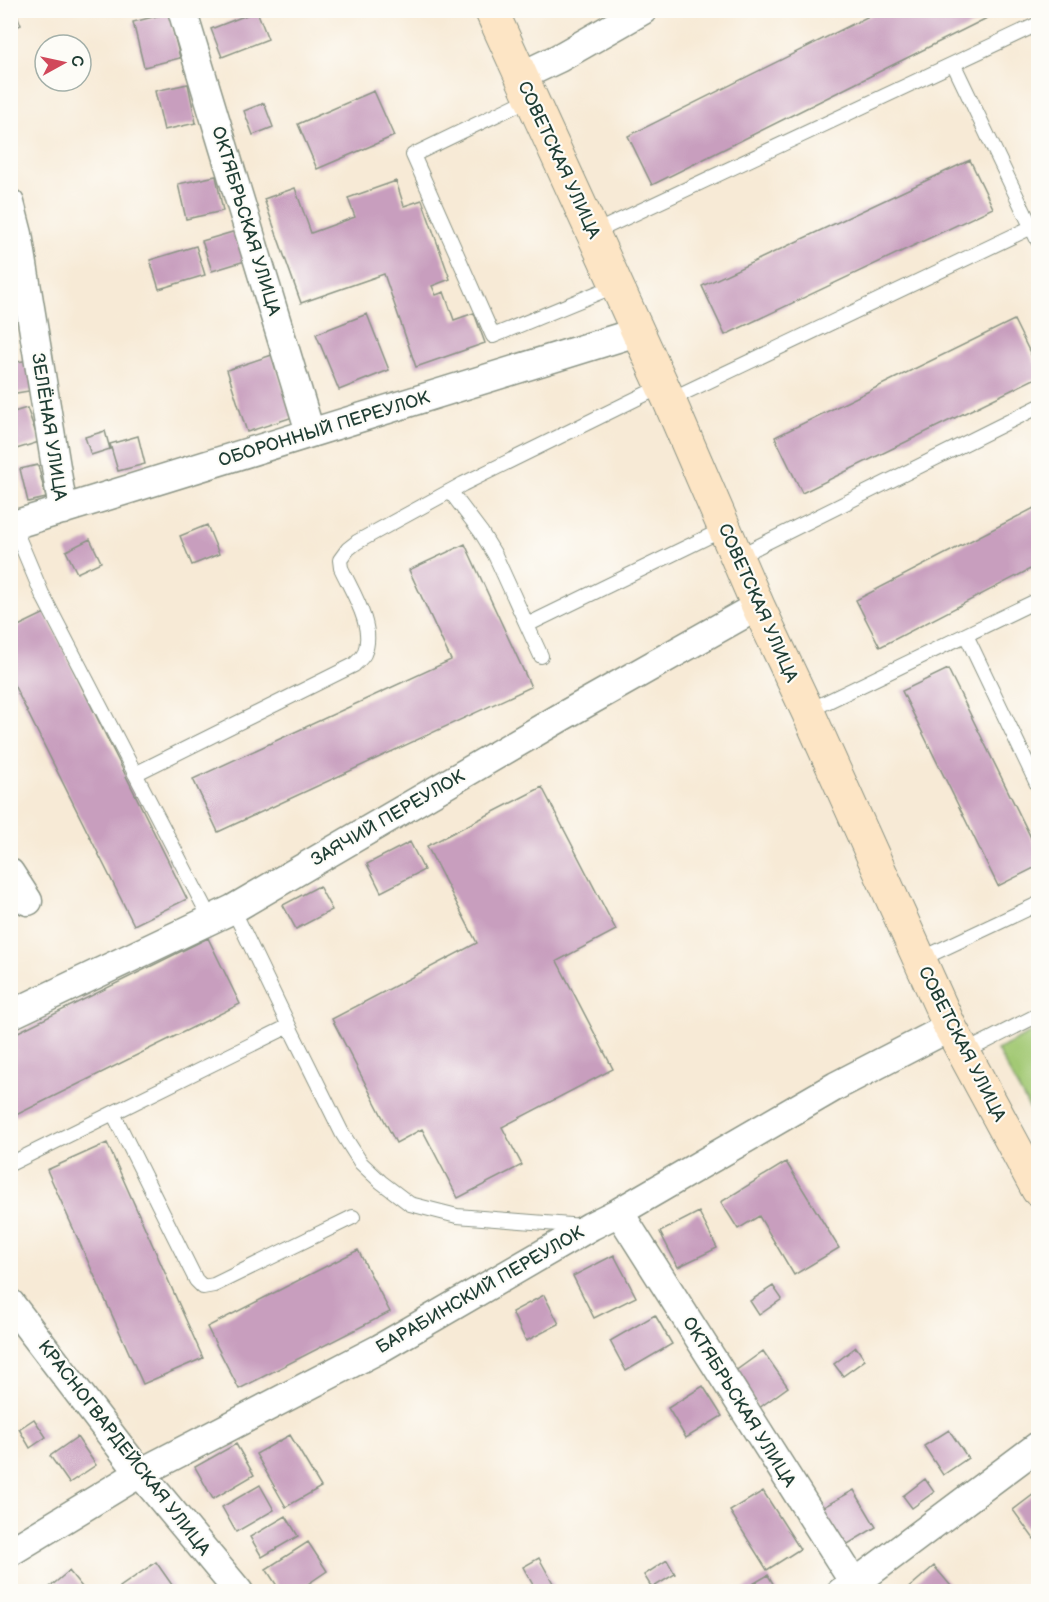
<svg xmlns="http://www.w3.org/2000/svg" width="1049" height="1602" font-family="'Balsamiq Sans',sans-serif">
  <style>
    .green { fill: #a3c974; stroke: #618354; stroke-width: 1.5 }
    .building { fill: #c89ebe }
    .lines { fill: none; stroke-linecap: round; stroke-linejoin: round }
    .lane-casing { stroke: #8b9485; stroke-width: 16 }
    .street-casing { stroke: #8b9485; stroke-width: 31 }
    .secondary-casing { stroke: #8b9485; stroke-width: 35 }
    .lane { stroke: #fff; stroke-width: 14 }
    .street { stroke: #fff; stroke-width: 28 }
    .secondary { stroke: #fde5c5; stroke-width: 33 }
    .labels { text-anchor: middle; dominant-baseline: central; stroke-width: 4.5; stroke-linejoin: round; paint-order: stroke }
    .street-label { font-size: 18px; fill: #1f3d34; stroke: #fdfcf7 }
  </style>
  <rect width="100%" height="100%" fill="#fdfcf7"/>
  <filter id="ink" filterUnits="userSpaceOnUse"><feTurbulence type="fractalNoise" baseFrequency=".0167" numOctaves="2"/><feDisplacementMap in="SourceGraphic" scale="12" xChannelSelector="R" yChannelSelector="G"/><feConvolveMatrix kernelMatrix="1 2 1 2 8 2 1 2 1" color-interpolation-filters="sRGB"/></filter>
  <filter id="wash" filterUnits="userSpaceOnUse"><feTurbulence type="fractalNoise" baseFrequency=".008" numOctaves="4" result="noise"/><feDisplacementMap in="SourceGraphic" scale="24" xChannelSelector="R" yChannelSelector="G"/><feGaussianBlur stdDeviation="1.35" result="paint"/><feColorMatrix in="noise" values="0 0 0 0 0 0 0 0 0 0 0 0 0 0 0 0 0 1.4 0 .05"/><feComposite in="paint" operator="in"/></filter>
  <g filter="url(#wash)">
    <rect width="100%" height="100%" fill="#f7ead6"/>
    <!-- green -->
    <path class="green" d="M 1038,1029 L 1038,1124 L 997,1050 Z"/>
    <g id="blocks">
      <!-- building -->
      <path class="building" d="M 10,10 L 15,10 L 21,25 L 10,29 Z
        M 881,10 L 1003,10 L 652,185 L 628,136 Z
        M 257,11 L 268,39 L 222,57 L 211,29 Z
        M 169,13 L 180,58 L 144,67 L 133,22 Z
        M 188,84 L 196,123 L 164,130 L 155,91 Z
        M 374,91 L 394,136 L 317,169 L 298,124 Z
        M 264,103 L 273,127 L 253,135 L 244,111 Z
        M 970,160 L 993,208 L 725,335 L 702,286 Z
        M 216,176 L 223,211 L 186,219 L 178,184 Z
        M 396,181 L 404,206 L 422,200 L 450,279 L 432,286 L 436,295 L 444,292 L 454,320 L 474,313 L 485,343 L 416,367 L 384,274 L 301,303 L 264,199 L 295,188 L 311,233 L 355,217 L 348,198 Z
        M 236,231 L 245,261 L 212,271 L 202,241 Z
        M 196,246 L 205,275 L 159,289 L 150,260 Z
        M 367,314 L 389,370 L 339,390 L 316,334 Z
        M 1014,320 L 1038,369 L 1038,377 L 802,493 L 775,437 Z
        M 272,355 L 293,417 L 247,432 L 227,370 Z
        M 30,360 L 35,390 L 10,394 L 10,363 Z
        M 27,408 L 39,442 L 10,451 L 10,413 Z
        M 105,431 L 110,449 L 91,455 L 85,437 Z
        M 138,436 L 145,464 L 118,471 L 110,444 Z
        M 38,465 L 46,498 L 28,502 L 20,469 Z
        M 1038,506 L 1038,565 L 880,647 L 856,600 Z
        M 207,525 L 219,554 L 192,565 L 180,536 Z
        M 90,539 L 101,562 L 77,573 L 66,551 Z
        M 465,544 L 531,687 L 218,832 L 193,779 L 451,660 L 409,570 Z
        M 45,613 L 187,899 L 134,925 L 10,677 L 10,630 Z
        M 948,669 L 1038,852 L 1038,866 L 998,886 L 902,691 Z
        M 542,787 L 616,930 L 557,961 L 613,1069 L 502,1127 L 522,1165 L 458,1198 L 422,1129 L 396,1143 L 332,1019 L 477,943 L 427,846 Z
        M 410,842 L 424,870 L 381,892 L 367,864 Z
        M 319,886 L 332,910 L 296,929 L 283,905 Z
        M 208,938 L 240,1004 L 10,1118 L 10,1036 Z
        M 107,1143 L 203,1358 L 143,1384 L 47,1170 Z
        M 786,1162 L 839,1248 L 794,1275 L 759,1216 L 738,1229 L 721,1202 Z
        M 699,1212 L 717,1248 L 678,1267 L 660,1232 Z
        M 358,1250 L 390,1312 L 239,1389 L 207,1327 Z
        M 614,1255 L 636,1297 L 594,1318 L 573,1276 Z
        M 773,1286 L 782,1299 L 759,1315 L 750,1301 Z
        M 544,1295 L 559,1324 L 526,1341 L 512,1312 Z
        M 655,1315 L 672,1344 L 626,1371 L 610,1341 Z
        M 856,1347 L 865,1360 L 843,1376 L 834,1364 Z
        M 763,1351 L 788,1387 L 759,1408 L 734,1372 Z
        M 703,1386 L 722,1416 L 686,1438 L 668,1408 Z
        M 34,1419 L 46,1437 L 30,1448 L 19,1429 Z
        M 949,1430 L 968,1458 L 943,1475 L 924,1446 Z
        M 290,1435 L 321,1487 L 286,1507 L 256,1454 Z
        M 77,1437 L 96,1465 L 69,1483 L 50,1456 Z
        M 236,1444 L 254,1475 L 213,1499 L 195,1467 Z
        M 925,1479 L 934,1492 L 912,1508 L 903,1496 Z
        M 260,1485 L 274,1510 L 236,1532 L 222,1507 Z
        M 854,1490 L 876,1527 L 838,1550 L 816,1511 Z
        M 763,1491 L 800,1549 L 767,1570 L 730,1511 Z
        M 1038,1491 L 1038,1536 L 1034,1539 L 1013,1510 Z
        M 286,1516 L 298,1536 L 262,1557 L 250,1537 Z
        M 308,1542 L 327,1571 L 296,1592 L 281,1592 L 266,1569 Z
        M 539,1558 L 558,1592 L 537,1592 L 523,1567 Z
        M 667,1560 L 675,1574 L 652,1588 L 644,1575 Z
        M 156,1562 L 177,1592 L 123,1592 L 120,1587 Z
        M 934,1566 L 956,1592 L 904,1592 Z
        M 69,1571 L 86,1592 L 44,1592 Z
        M 768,1575 L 778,1592 L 739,1592 Z"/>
    </g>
  </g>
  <g filter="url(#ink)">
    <use href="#blocks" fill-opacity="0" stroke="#8b9485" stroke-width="1.5"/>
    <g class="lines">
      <!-- lane casing -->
      <g class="lane-casing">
        <path id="lane" d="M 954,65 L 1038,241
          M 531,98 L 413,155 L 493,336 L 617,285
          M 593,233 L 1038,24
          M 669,400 L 1032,227
          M 450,491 L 481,532 L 495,555 L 541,656
          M 13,525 L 42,594 L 211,920
          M 737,557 L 1038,407
          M 527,625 L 724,529
          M 966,635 L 1038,786
          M 808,711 L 1038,600
          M 135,774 L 354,665 C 357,662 362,658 364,654 C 376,628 352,592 341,568 L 340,560 L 348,549 L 357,542 L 463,484 L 662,386
          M 233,909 L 289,1026 L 113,1113 L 196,1280 L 203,1287 L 214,1285 L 353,1217
          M 919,960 L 1038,904
          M 289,1026 L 342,1133 L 361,1163 L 381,1182 L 410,1204 L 457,1216 L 583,1226
          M 963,1053 L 1038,1015
          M 10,1164 L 113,1113"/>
      </g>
      <!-- street casing -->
      <g class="street-casing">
        <path id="street" d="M 182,10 L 310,432
          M 521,76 L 559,58 L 643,10
          M 10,203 L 18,234 L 63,510
          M 10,526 L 637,332
          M 10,873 L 28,901
          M 10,1015 L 233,909 L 563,716 L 758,606
          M 619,1212 L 860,1592
          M 10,1303 L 140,1473 L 239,1592
          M 10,1552 L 140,1473 L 379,1349 L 591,1226 L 619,1212 L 836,1086 L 950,1027
          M 841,1592 L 854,1584 L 1038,1446"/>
      </g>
      <!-- secondary casing -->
      <g class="secondary-casing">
        <path id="secondary" d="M 491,10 L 669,400 L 758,606 L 808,712 L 950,1027 L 1038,1190"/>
      </g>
      <!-- lane -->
      <use href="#lane" class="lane"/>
      <!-- street -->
      <use href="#street" class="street"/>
      <!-- secondary -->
      <use href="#secondary" class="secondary"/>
    </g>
  </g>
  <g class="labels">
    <!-- street labels -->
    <g class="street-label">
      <text transform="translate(559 160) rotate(65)">СОВЕТСКАЯ УЛИЦА</text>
      <text transform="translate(246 221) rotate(73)">ОКТЯБРЬСКАЯ УЛИЦА</text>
      <text transform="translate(49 427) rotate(81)">ЗЕЛЁНАЯ УЛИЦА</text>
      <text transform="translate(324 429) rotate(-17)">ОБОРОННЫЙ ПЕРЕУЛОК</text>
      <text transform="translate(758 603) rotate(66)">СОВЕТСКАЯ УЛИЦА</text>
      <text transform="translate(388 818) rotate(-30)">ЗАЯЧИЙ ПЕРЕУЛОК</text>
      <text transform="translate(962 1044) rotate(63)">СОВЕТСКАЯ УЛИЦА</text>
      <text transform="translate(480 1290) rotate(-30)">БАРАБИНСКИЙ ПЕРЕУЛОК</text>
      <text transform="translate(739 1402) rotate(58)">ОКТЯБРЬСКАЯ УЛИЦА</text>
      <text transform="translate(124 1448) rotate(52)">КРАСНОГВАРДЕЙСКАЯ УЛИЦА</text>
    </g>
  </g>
  <!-- margin -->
  <rect width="1049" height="1602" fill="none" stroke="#fdfcf7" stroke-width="36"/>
  <!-- north arrow -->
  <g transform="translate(63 63) rotate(82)"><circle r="28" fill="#fdfcf7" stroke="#a4b0a9" stroke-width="1.5"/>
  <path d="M0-4.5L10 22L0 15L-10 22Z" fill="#d1495b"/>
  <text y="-9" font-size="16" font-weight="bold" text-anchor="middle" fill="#1f3d34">С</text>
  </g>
</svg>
